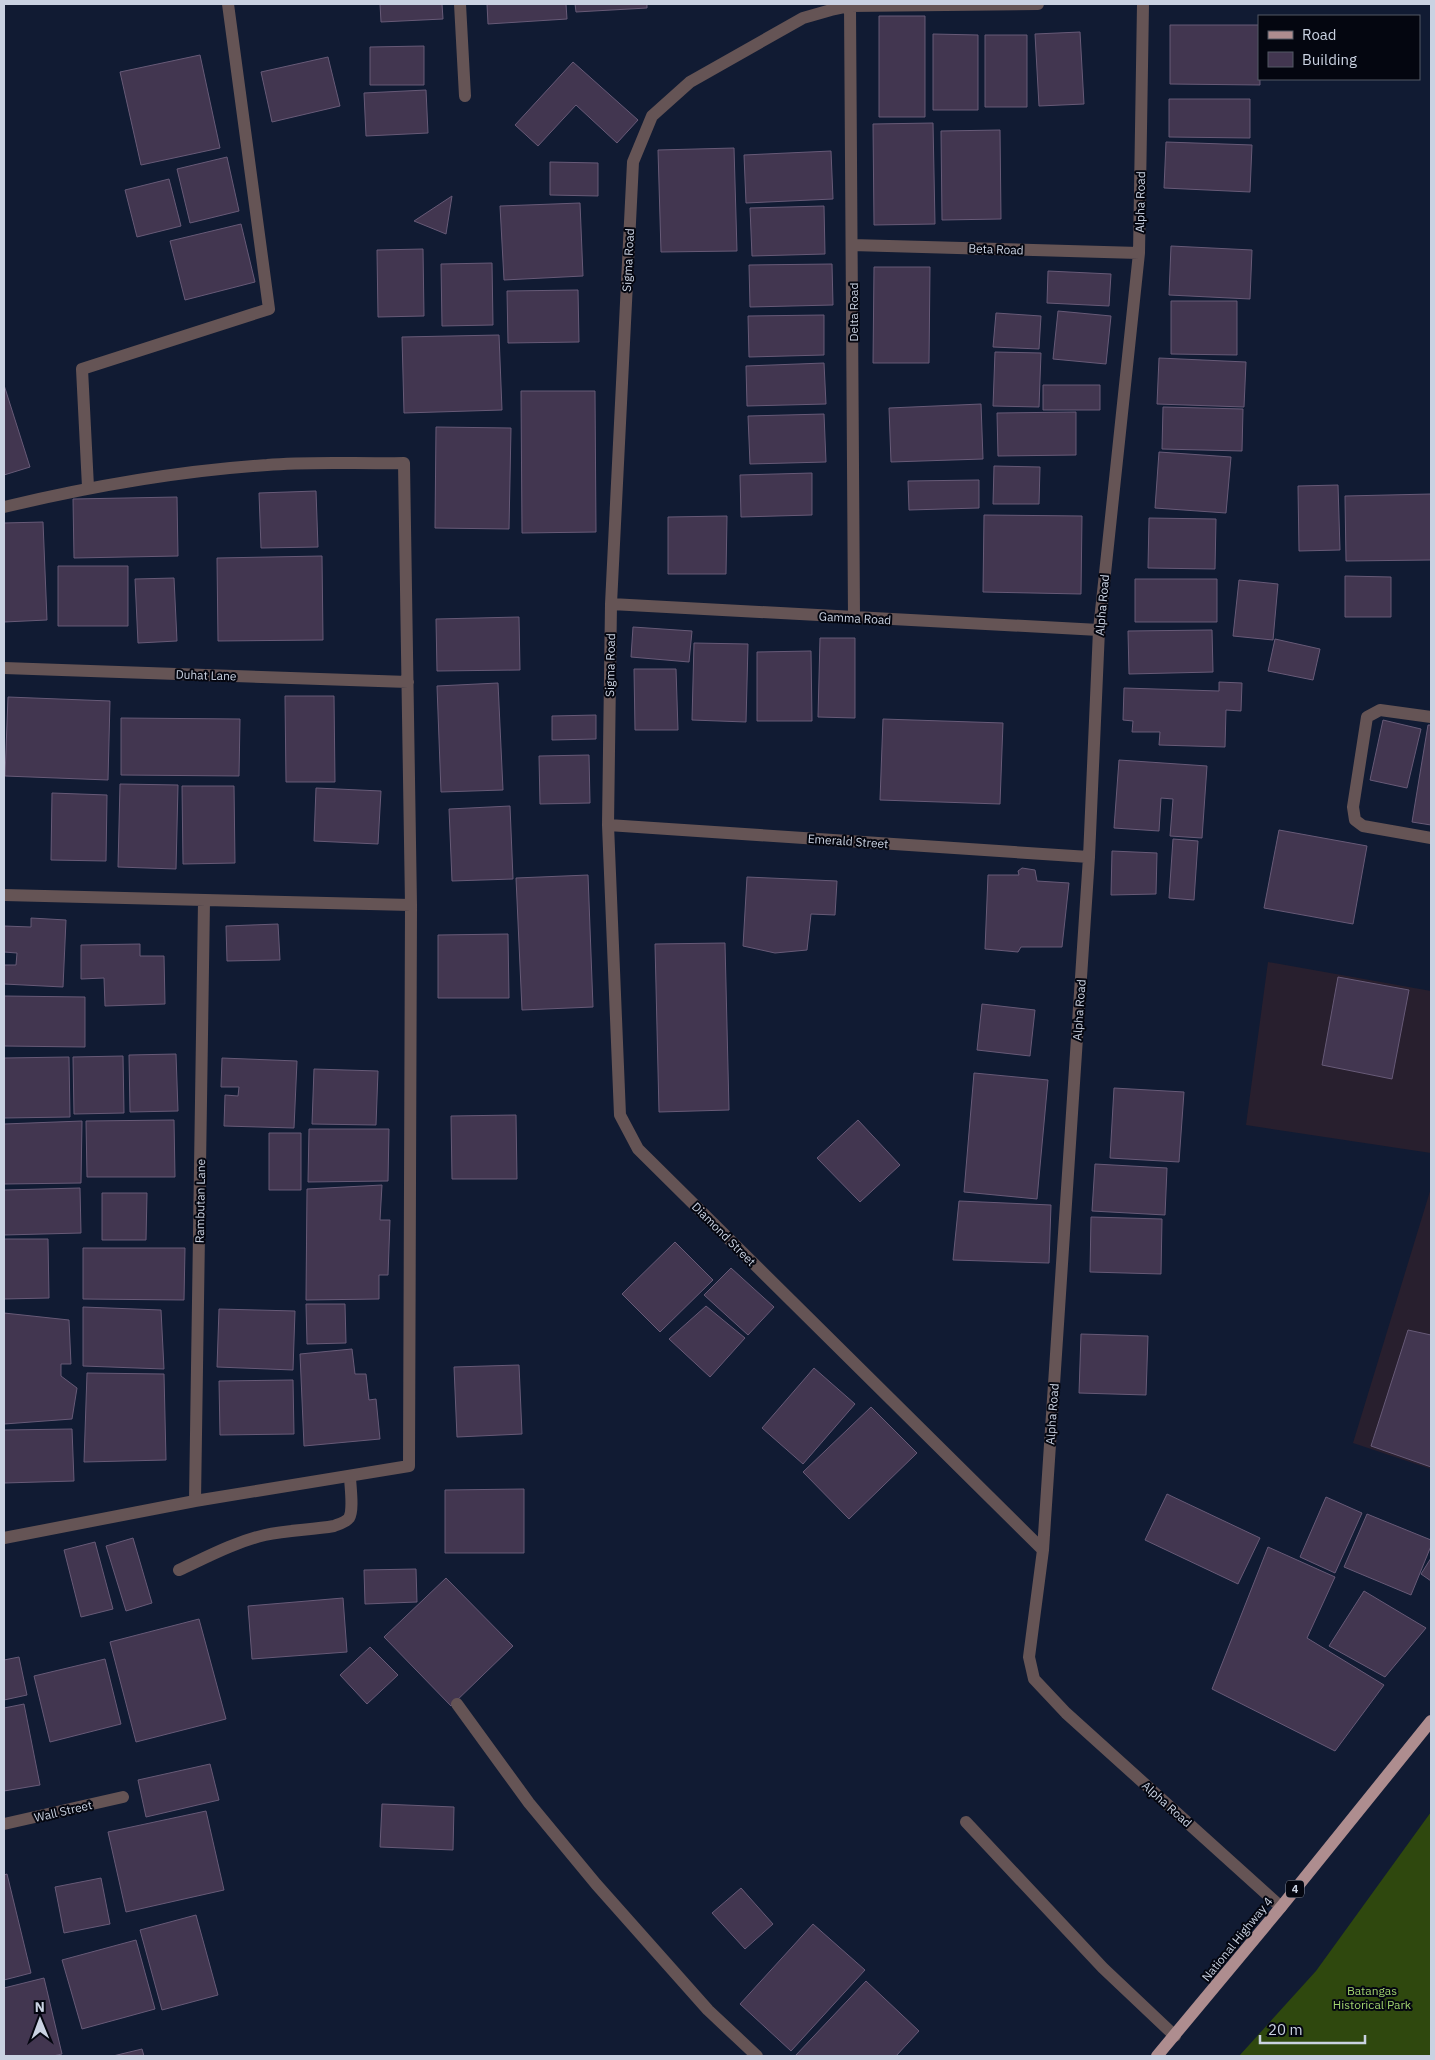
<svg xmlns="http://www.w3.org/2000/svg" width="1435" height="2060" font-family="'IBM Plex Sans',sans-serif">
  <style>
    .commercial { fill: #281f2e }
    .forest { fill: #2f480e }
    .building { fill: #423650; stroke: #675a77 }
    .lines { fill: none; stroke-linecap: round; stroke-linejoin: round }
    .lane { stroke: #655455; stroke-width: 12 }
    .street { stroke: #655455; stroke-width: 12 }
    .primary { stroke: #ae8d8f; stroke-width: 12 }
    .labels { text-anchor: middle; dominant-baseline: central; stroke-width: 4; stroke-linejoin: round; paint-order: stroke }
    .shield { fill: #040610; stroke: #8f95a3; stroke-width: 1 }
    .shield-label { font-size: 11px; font-weight: bold; fill: #cad2e2 }
    .street-label { font-size: 12px; fill: #cad2e2; stroke: #040610 }
    .park-label { font-size: 12px; fill: #a1d26e; stroke: #040610 }
  </style>
  <rect width="100%" height="100%" fill="#111b33"/>
  <!-- commercial -->
  <path class="commercial" d="M 1268,962 L 1431,991 L 1431,1153 L 1246,1125 Z
    M 1431,1188 L 1431,1469 L 1353,1443 Z"/>
  <!-- forest -->
  <path class="forest" d="M 1431,1812 L 1431,2056 L 1242,2056 L 1240,2055 L 1316,1971 Z"/>
  <!-- building -->
  <path class="building" d="M 380,4 L 442,4 L 443,19 L 381,22 Z
    M 487,4 L 566,4 L 567,19 L 488,24 Z
    M 575,4 L 647,4 L 647,8 L 576,12 Z
    M 879,16 L 925,16 L 925,117 L 879,117 Z
    M 1170,25 L 1259,25 L 1260,85 L 1170,84 Z
    M 1080,32 L 1084,104 L 1039,106 L 1035,34 Z
    M 933,34 L 978,35 L 978,110 L 933,110 Z
    M 985,35 L 1027,35 L 1027,107 L 985,107 Z
    M 424,46 L 424,85 L 370,85 L 370,47 Z
    M 200,55 L 220,148 L 141,165 L 120,72 Z
    M 328,57 L 340,106 L 272,122 L 261,72 Z
    M 573,62 L 638,120 L 617,143 L 576,105 L 538,146 L 515,125 Z
    M 426,90 L 428,133 L 366,136 L 364,93 Z
    M 1169,99 L 1250,99 L 1250,138 L 1169,137 Z
    M 933,123 L 935,224 L 874,225 L 873,124 Z
    M 1000,130 L 1001,219 L 942,220 L 941,131 Z
    M 1166,142 L 1252,145 L 1250,192 L 1164,188 Z
    M 734,148 L 737,251 L 661,252 L 658,150 Z
    M 831,151 L 833,199 L 746,203 L 744,155 Z
    M 227,157 L 239,211 L 190,223 L 177,169 Z
    M 550,162 L 598,163 L 598,196 L 550,195 Z
    M 169,179 L 181,226 L 137,237 L 125,190 Z
    M 452,196 L 446,234 L 414,221 Z
    M 580,203 L 583,276 L 504,280 L 500,206 Z
    M 824,206 L 825,254 L 752,256 L 750,208 Z
    M 241,224 L 255,282 L 185,300 L 170,241 Z
    M 1171,246 L 1252,250 L 1250,299 L 1169,295 Z
    M 423,249 L 424,316 L 378,317 L 377,250 Z
    M 492,263 L 493,325 L 442,326 L 441,264 Z
    M 832,264 L 833,305 L 750,307 L 749,265 Z
    M 874,267 L 930,267 L 929,363 L 873,363 Z
    M 1048,271 L 1111,274 L 1109,306 L 1047,303 Z
    M 578,290 L 579,342 L 508,343 L 507,291 Z
    M 1171,301 L 1237,301 L 1237,355 L 1171,354 Z
    M 1058,311 L 1111,316 L 1106,364 L 1053,359 Z
    M 996,313 L 1041,316 L 1039,349 L 993,347 Z
    M 824,315 L 824,355 L 749,357 L 748,316 Z
    M 499,335 L 502,410 L 404,413 L 402,337 Z
    M 995,352 L 1041,353 L 1039,407 L 993,406 Z
    M 1159,358 L 1246,362 L 1244,407 L 1157,404 Z
    M 824,363 L 826,404 L 747,406 L 746,366 Z
    M 4,385 L 30,467 L 4,475 Z
    M 1043,385 L 1100,385 L 1100,410 L 1043,410 Z
    M 521,391 L 595,391 L 596,532 L 522,533 Z
    M 981,404 L 983,459 L 891,462 L 889,408 Z
    M 1163,407 L 1243,409 L 1242,451 L 1162,449 Z
    M 1076,412 L 1076,455 L 998,456 L 997,413 Z
    M 824,414 L 826,462 L 750,464 L 748,416 Z
    M 436,427 L 511,428 L 509,529 L 435,528 Z
    M 1159,452 L 1231,457 L 1226,513 L 1155,508 Z
    M 994,466 L 1040,467 L 1039,504 L 993,504 Z
    M 812,473 L 812,515 L 741,517 L 740,475 Z
    M 979,480 L 979,508 L 909,510 L 908,481 Z
    M 1338,485 L 1340,550 L 1299,551 L 1298,486 Z
    M 316,491 L 318,547 L 261,548 L 259,493 Z
    M 1431,494 L 1431,560 L 1346,561 L 1345,496 Z
    M 177,497 L 178,556 L 74,558 L 73,499 Z
    M 984,515 L 1082,516 L 1081,594 L 983,592 Z
    M 727,516 L 726,574 L 668,574 L 668,517 Z
    M 1149,518 L 1216,519 L 1215,569 L 1148,568 Z
    M 43,522 L 47,620 L 4,622 L 4,523 Z
    M 322,556 L 323,640 L 218,641 L 217,558 Z
    M 58,566 L 128,566 L 128,626 L 58,626 Z
    M 1345,576 L 1391,577 L 1391,617 L 1345,617 Z
    M 174,578 L 177,641 L 138,643 L 135,579 Z
    M 1135,579 L 1217,579 L 1217,622 L 1135,622 Z
    M 1239,580 L 1278,584 L 1273,640 L 1233,636 Z
    M 519,617 L 520,670 L 437,671 L 436,619 Z
    M 633,627 L 692,631 L 689,662 L 631,657 Z
    M 1212,630 L 1213,672 L 1129,674 L 1128,631 Z
    M 820,638 L 855,638 L 855,718 L 818,717 Z
    M 1275,639 L 1320,649 L 1313,680 L 1268,671 Z
    M 694,643 L 748,644 L 746,722 L 692,720 Z
    M 811,651 L 812,721 L 757,721 L 757,652 Z
    M 634,669 L 676,669 L 678,730 L 635,730 Z
    M 1219,682 L 1242,683 L 1241,711 L 1226,710 L 1225,747 L 1159,745 L 1160,732 L 1132,732 L 1133,721 L 1123,720 L 1124,688 L 1219,691 Z
    M 498,683 L 503,790 L 441,792 L 437,686 Z
    M 285,696 L 334,696 L 335,782 L 286,782 Z
    M 8,697 L 110,701 L 108,780 L 5,776 Z
    M 596,715 L 596,739 L 552,740 L 552,716 Z
    M 121,718 L 240,719 L 239,776 L 121,775 Z
    M 883,719 L 1003,723 L 1000,804 L 880,800 Z
    M 1383,720 L 1421,729 L 1407,788 L 1370,780 Z
    M 1428,725 L 1431,725 L 1431,825 L 1412,822 Z
    M 589,755 L 590,803 L 540,804 L 539,756 Z
    M 1119,760 L 1207,766 L 1202,838 L 1170,836 L 1173,799 L 1161,798 L 1159,831 L 1114,828 Z
    M 120,784 L 178,785 L 176,869 L 118,867 Z
    M 182,786 L 234,786 L 235,863 L 183,864 Z
    M 316,788 L 381,791 L 378,844 L 314,841 Z
    M 52,793 L 107,795 L 106,861 L 51,860 Z
    M 510,806 L 513,879 L 452,881 L 449,809 Z
    M 1279,830 L 1367,846 L 1353,924 L 1264,908 Z
    M 1173,839 L 1198,841 L 1194,900 L 1169,898 Z
    M 1112,851 L 1157,853 L 1156,894 L 1111,895 Z
    M 1022,868 L 1035,870 L 1037,881 L 1069,883 L 1062,947 L 1021,947 L 1018,952 L 985,949 L 988,875 L 1019,875 L 1018,871 Z
    M 588,875 L 593,1007 L 522,1010 L 516,878 Z
    M 747,877 L 837,881 L 835,915 L 811,914 L 807,950 L 775,953 L 743,946 Z
    M 31,918 L 66,920 L 63,987 L 4,984 L 4,965 L 16,965 L 17,953 L 4,952 L 4,926 L 31,927 Z
    M 278,924 L 280,960 L 227,961 L 226,926 Z
    M 508,934 L 509,998 L 438,998 L 438,935 Z
    M 725,943 L 729,1110 L 659,1112 L 655,944 Z
    M 140,944 L 140,956 L 164,956 L 165,1004 L 105,1006 L 104,978 L 81,979 L 81,945 Z
    M 1338,977 L 1409,990 L 1392,1079 L 1322,1065 Z
    M 4,996 L 85,997 L 85,1047 L 4,1046 Z
    M 982,1004 L 1035,1010 L 1030,1056 L 977,1050 Z
    M 176,1054 L 178,1111 L 130,1112 L 129,1055 Z
    M 123,1056 L 124,1113 L 74,1114 L 73,1057 Z
    M 69,1057 L 70,1117 L 4,1118 L 4,1058 Z
    M 222,1058 L 297,1061 L 294,1128 L 224,1126 L 225,1095 L 238,1096 L 239,1087 L 221,1087 Z
    M 314,1069 L 378,1071 L 376,1125 L 312,1124 Z
    M 974,1073 L 1048,1080 L 1037,1199 L 964,1192 Z
    M 1114,1088 L 1184,1092 L 1179,1162 L 1110,1158 Z
    M 516,1115 L 517,1179 L 452,1179 L 451,1116 Z
    M 174,1120 L 175,1177 L 87,1177 L 86,1121 Z
    M 858,1120 L 900,1165 L 860,1202 L 817,1158 Z
    M 82,1121 L 81,1183 L 4,1184 L 4,1124 Z
    M 309,1129 L 389,1129 L 388,1181 L 308,1182 Z
    M 269,1133 L 301,1133 L 301,1190 L 269,1190 Z
    M 1095,1164 L 1167,1168 L 1165,1215 L 1092,1211 Z
    M 382,1185 L 380,1220 L 390,1220 L 388,1275 L 379,1275 L 379,1299 L 306,1300 L 307,1189 Z
    M 80,1188 L 81,1233 L 4,1235 L 4,1190 Z
    M 102,1193 L 147,1193 L 146,1240 L 102,1240 Z
    M 959,1201 L 1051,1205 L 1049,1263 L 953,1260 Z
    M 1091,1217 L 1162,1219 L 1161,1274 L 1090,1272 Z
    M 4,1239 L 48,1239 L 49,1298 L 4,1299 Z
    M 675,1242 L 713,1280 L 660,1332 L 622,1294 Z
    M 83,1248 L 185,1248 L 184,1300 L 83,1299 Z
    M 731,1268 L 774,1307 L 748,1335 L 704,1295 Z
    M 306,1304 L 345,1304 L 346,1343 L 307,1344 Z
    M 706,1306 L 745,1338 L 710,1377 L 669,1339 Z
    M 83,1307 L 161,1310 L 164,1369 L 83,1366 Z
    M 219,1309 L 295,1311 L 293,1370 L 217,1367 Z
    M 4,1313 L 69,1320 L 71,1364 L 61,1364 L 61,1376 L 77,1388 L 72,1419 L 4,1424 Z
    M 1408,1330 L 1431,1335 L 1431,1467 L 1371,1446 Z
    M 1081,1334 L 1148,1336 L 1146,1395 L 1079,1393 Z
    M 352,1349 L 355,1374 L 366,1374 L 369,1400 L 376,1399 L 380,1439 L 304,1446 L 300,1354 Z
    M 519,1365 L 522,1434 L 457,1437 L 454,1367 Z
    M 814,1368 L 855,1404 L 803,1464 L 762,1428 Z
    M 87,1373 L 164,1374 L 166,1460 L 84,1462 Z
    M 293,1380 L 294,1434 L 220,1435 L 219,1381 Z
    M 871,1407 L 917,1453 L 849,1519 L 803,1472 Z
    M 72,1429 L 74,1481 L 4,1483 L 4,1430 Z
    M 524,1489 L 524,1553 L 445,1553 L 445,1490 Z
    M 1167,1494 L 1260,1538 L 1238,1584 L 1145,1540 Z
    M 1326,1497 L 1362,1513 L 1335,1573 L 1300,1557 Z
    M 1367,1514 L 1431,1540 L 1431,1546 L 1411,1595 L 1344,1567 Z
    M 133,1538 L 152,1603 L 126,1611 L 106,1546 Z
    M 95,1542 L 113,1609 L 81,1617 L 64,1550 Z
    M 1268,1547 L 1335,1577 L 1307,1638 L 1384,1685 L 1335,1751 L 1212,1689 Z
    M 1431,1558 L 1431,1581 L 1421,1574 Z
    M 416,1569 L 417,1602 L 365,1604 L 364,1570 Z
    M 446,1578 L 513,1646 L 451,1706 L 384,1637 Z
    M 1364,1591 L 1426,1628 L 1385,1677 L 1329,1646 Z
    M 343,1598 L 347,1652 L 252,1659 L 248,1606 Z
    M 199,1619 L 226,1719 L 136,1742 L 110,1642 Z
    M 370,1647 L 398,1675 L 367,1704 L 340,1675 Z
    M 19,1657 L 27,1695 L 4,1700 L 4,1660 Z
    M 105,1659 L 121,1724 L 50,1742 L 34,1676 Z
    M 24,1704 L 40,1785 L 4,1791 L 4,1708 Z
    M 210,1764 L 219,1800 L 146,1817 L 138,1780 Z
    M 382,1804 L 454,1807 L 453,1850 L 380,1847 Z
    M 206,1811 L 224,1890 L 126,1912 L 108,1832 Z
    M 7,1874 L 31,1973 L 4,1980 L 4,1875 Z
    M 101,1878 L 110,1924 L 64,1933 L 55,1887 Z
    M 741,1888 L 773,1924 L 745,1949 L 712,1913 Z
    M 196,1915 L 218,1995 L 162,2010 L 140,1930 Z
    M 813,1924 L 865,1970 L 791,2051 L 740,2004 Z
    M 136,1940 L 155,2009 L 82,2029 L 62,1960 Z
    M 44,1978 L 62,2054 L 53,2056 L 4,2056 L 4,1988 Z
    M 866,1981 L 919,2031 L 896,2056 L 795,2056 Z
    M 142,2049 L 144,2056 L 113,2056 Z"/>
  <g class="lines">
    <!-- lane -->
    <path class="lane" d="M 179,1570 C 207,1557 235,1542 265,1535 C 288,1530 311,1530 334,1526 C 339,1524 346,1522 349,1518 C 354,1510 350,1485 350,1476
      M 457,1704 L 529,1803 L 596,1884 L 708,2010 L 757,2056
      M 966,1822 L 1103,1968 L 1175,2036"/>
    <!-- street -->
    <path class="street" d="M 460,4 L 465,96
      M 1038,4 L 850,6 L 831,10 L 803,18 L 690,82 L 652,116 L 633,162 L 611,604 L 608,825 L 620,1115 L 638,1149 L 1043,1550
      M 1143,4 L 1139,253 L 1099,630 L 1089,857 L 1043,1550 L 1029,1657 L 1034,1679 L 1066,1713 L 1281,1907
      M 850,6 L 854,618
      M 852,245 L 1139,253
      M 88,487 L 82,369 L 269,309 L 228,4
      M 4,507 C 92,486 175,471 267,465 C 312,461 358,464 404,463 L 411,905 L 409,1466 L 195,1501 L 4,1538
      M 611,604 L 1099,630
      M 4,668 L 408,682
      M 1431,717 L 1380,710 L 1367,717 L 1353,807 L 1355,820 L 1363,826 L 1431,838
      M 608,825 L 1089,857
      M 4,895 L 411,905
      M 195,1501 L 204,901
      M 4,1824 L 123,1797"/>
    <!-- primary -->
    <path class="primary" d="M 1157,2056 L 1281,1907 L 1431,1721"/>
  </g>
  <g class="labels">
    <!-- shield labels -->
    <rect class="shield" x="1286" y="1880.5" width="18" height="17" rx="4"/>
    <g class="shield-label">
      <text x="1295" y="1889">4</text>
    </g>
    <!-- street labels -->
    <g class="street-label">
      <text transform="translate(1140 202) rotate(-89)">Alpha Road</text>
      <text transform="translate(996 249) rotate(2)">Beta Road</text>
      <text transform="translate(628 260) rotate(-87)">Sigma Road</text>
      <text transform="translate(853 312) rotate(-90)">Delta Road</text>
      <text transform="translate(1102 605) rotate(-85)">Alpha Road</text>
      <text transform="translate(855 618) rotate(3)">Gamma Road</text>
      <text transform="translate(610 665) rotate(-89)">Sigma Road</text>
      <text transform="translate(206 675) rotate(2)">Duhat Lane</text>
      <text transform="translate(848 841) rotate(4)">Emerald Street</text>
      <text transform="translate(1079 1010) rotate(-86)">Alpha Road</text>
      <text transform="translate(200 1201) rotate(-89)">Rambutan Lane</text>
      <text transform="translate(724 1234) rotate(45)">Diamond Street</text>
      <text transform="translate(1052 1414) rotate(-86)">Alpha Road</text>
      <text transform="translate(1167 1804) rotate(42)">Alpha Road</text>
      <text transform="translate(63 1811) rotate(-13)">Wall Street</text>
      <text transform="translate(1237 1939) rotate(-51)">National Highway 4</text>
    </g>
    <!-- park labels -->
    <g class="park-label">
      <text x="1372" y="1990">Batangas<tspan x="1372" dy="14">Historical Park</tspan></text>
    </g>
  </g>
  <!-- border -->
  <rect width="1435" height="2060" fill="none" stroke="#cad2e2" stroke-width="10"/>
  <!-- legend -->
  <rect x="1258" y="15" width="162" height="65" fill="#040610" stroke="#535864"/>
  <rect x="1268" y="31" width="25" height="8" fill="#ae8d8f" stroke="#535864"/>
  <text x="1302" y="40" font-size="15" fill="#cad2e2">Road</text>
  <rect x="1268" y="52" width="25" height="15" fill="#423650" stroke="#535864"/>
  <text x="1302" y="65" font-size="15" fill="#cad2e2">Building</text>
  <!-- north arrow -->
  <g transform="translate(40 2020) rotate(359)" stroke="#040610" stroke-width="4" paint-order="stroke">
  <path d="M0-4L9 19L0 12L-9 19Z" fill="#cad2e2"/>
  <text y="-8" font-size="14" font-weight="bold" text-anchor="middle" fill="#cad2e2">N</text>
  </g>
  <!-- scale -->
  <path d="M1260 2035v8h105v-8" fill="none" stroke="#cad2e2" stroke-width="2.5"/>
  <text x="1268" y="2035" font-size="15" fill="#cad2e2" stroke="#040610" stroke-width="4" paint-order="stroke">20 m</text>
</svg>
